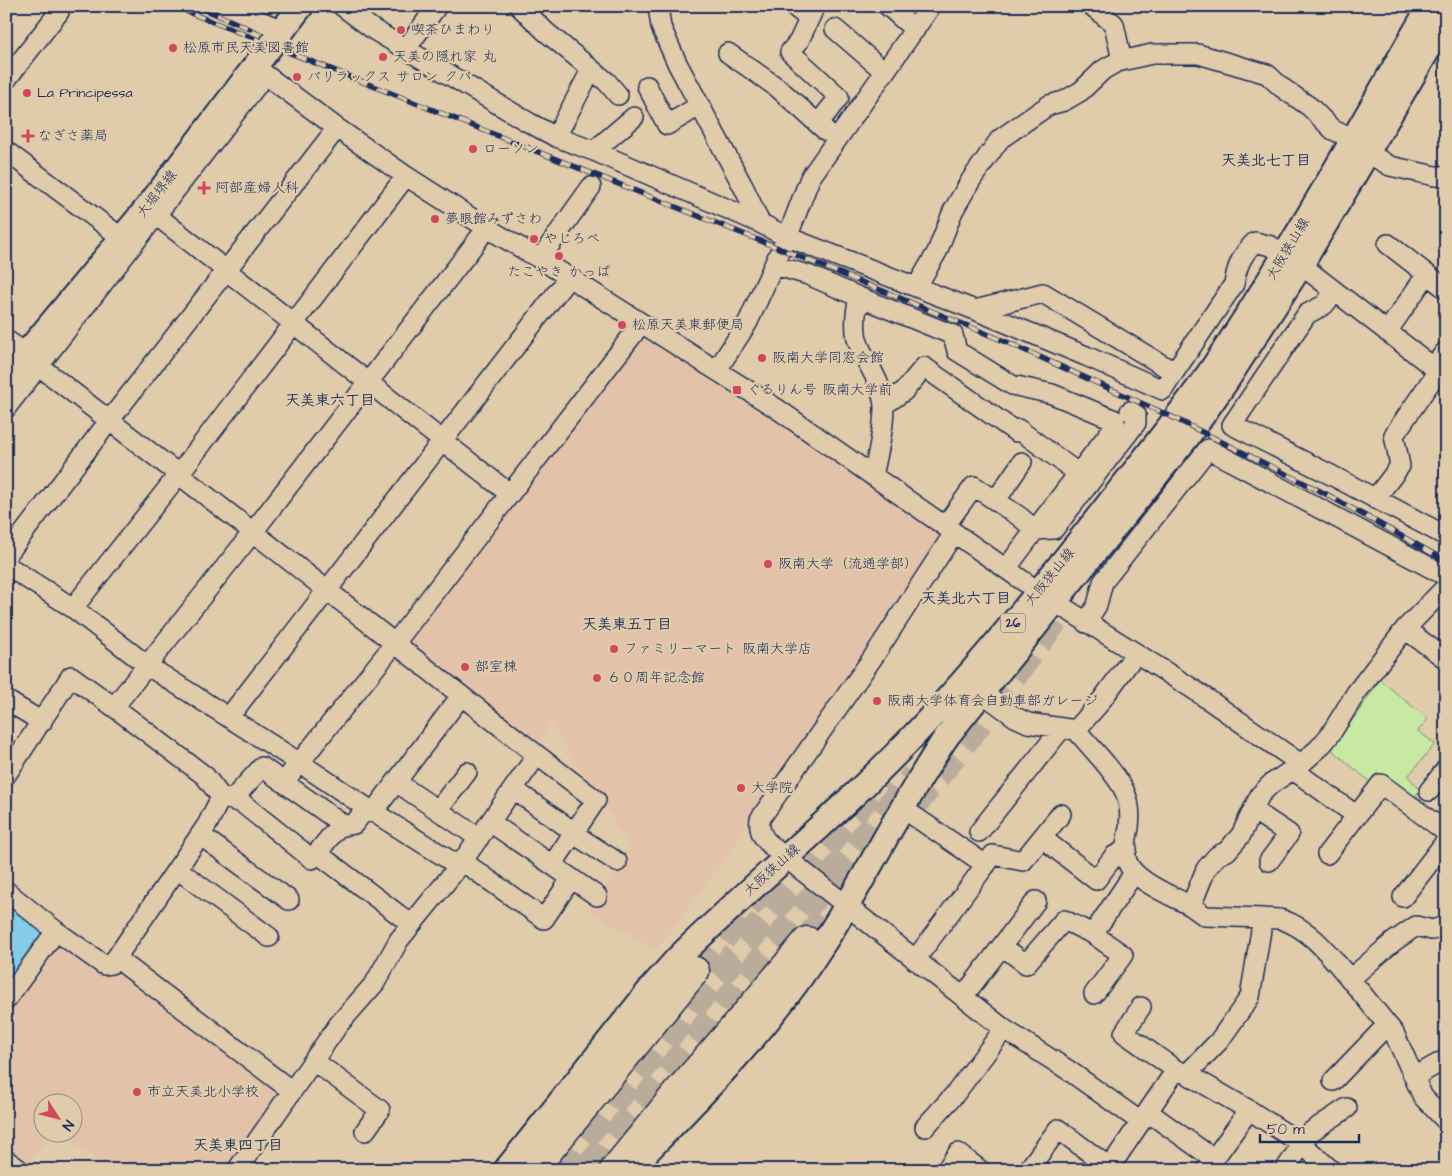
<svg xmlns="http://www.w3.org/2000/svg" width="1452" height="1176" font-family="'Architects Daughter','Klee One',sans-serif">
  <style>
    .built { fill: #e3c2aa }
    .green { fill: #c7e9a1; stroke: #718c80 }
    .water { fill: #85cde6; stroke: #5b8eb0 }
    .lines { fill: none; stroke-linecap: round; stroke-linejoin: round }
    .highway-tunnel { stroke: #b9ac9b; stroke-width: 28; stroke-dasharray: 28 14; stroke-linecap: butt }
    .minor-casing { stroke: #1b2f5e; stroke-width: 22 }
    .major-casing { stroke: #1b2f5e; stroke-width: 28 }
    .highway-casing { stroke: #1b2f5e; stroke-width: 31 }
    .minor { stroke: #e0cbaa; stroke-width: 19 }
    .major { stroke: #e0cbaa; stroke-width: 24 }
    .highway { stroke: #e0cbaa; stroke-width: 28 }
    .rail-casing { stroke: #1b2f5e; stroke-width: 5.5 }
    .rail { stroke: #e0cbaa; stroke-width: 4; stroke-dasharray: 11; stroke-linecap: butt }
    .poi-dot { fill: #d1495b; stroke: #e0cbaa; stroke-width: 2 }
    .labels { text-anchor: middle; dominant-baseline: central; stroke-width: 4.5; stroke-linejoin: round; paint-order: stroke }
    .shield { fill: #e0cbaa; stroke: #565e75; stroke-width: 1 }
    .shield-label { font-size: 12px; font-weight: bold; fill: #1b2f5e }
    .poi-label { font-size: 14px; fill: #1b2f5e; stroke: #e0cbaa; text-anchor: start }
    .street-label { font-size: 14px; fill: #1b2f5e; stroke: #e0cbaa }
    .neighbourhood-label { font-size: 15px; font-weight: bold; fill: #1b2f5e; stroke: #e0cbaa }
  </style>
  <rect width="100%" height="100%" fill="#e0cbaa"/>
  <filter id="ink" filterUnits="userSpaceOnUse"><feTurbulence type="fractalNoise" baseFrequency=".02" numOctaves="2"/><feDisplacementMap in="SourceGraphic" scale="10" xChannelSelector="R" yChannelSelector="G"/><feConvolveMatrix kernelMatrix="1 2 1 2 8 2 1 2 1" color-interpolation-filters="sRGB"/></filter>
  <g filter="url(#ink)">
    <!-- built -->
    <path class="built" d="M 645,331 L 946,533 L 923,574 L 741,830 L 737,843 L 656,950 L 590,911 L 631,847 L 551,724 L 536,742 L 403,635 Z
      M 66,945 L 101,973 L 122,975 L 279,1091 L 282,1097 L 227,1170 L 94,1170 L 100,1162 L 62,1134 L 72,1134 L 72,1104 L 42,1104 L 42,1134 L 52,1134 L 24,1167 L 6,1153 L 6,1019 L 58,947 Z"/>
    <!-- green -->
    <path class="green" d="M 1380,680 L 1428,719 L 1418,731 L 1435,744 L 1408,776 L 1420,790 L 1410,803 L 1374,785 L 1332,750 Z"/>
    <!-- water -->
    <path class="water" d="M 6,897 L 43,929 L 42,941 L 6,991 Z"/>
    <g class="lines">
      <!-- highway-tunnel -->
      <path class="highway-tunnel" d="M 910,809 L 974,729 L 1064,607
        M 807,941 L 852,882
        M 695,971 L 764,887
        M 557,1170 L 882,778
        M 587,1170 L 915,776"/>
      <!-- minor casing -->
      <g class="minor-casing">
        <path id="minor" d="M 225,6 L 282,30
          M 342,6 L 374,30 L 528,122 L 556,137 L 594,151 L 760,223 L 785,236 L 975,310 L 1043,293 L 1169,369 L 1175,371 L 1234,284 C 1237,266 1242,254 1255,242 L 1271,246 L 1301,265 L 1446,377
          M 519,6 L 546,32 L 607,82 L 618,95
          M 658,6 L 661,27 L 677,63 L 745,190 L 760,223
          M 793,6 L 809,18
          M 815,6 L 799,41 L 790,52 L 839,97 L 818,124
          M 888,6 L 915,30
          M 1092,6 L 1114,24 L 1122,61
          M 835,29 L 885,72
          M 406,49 L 437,6
          M 728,53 L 778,88 L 826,131
          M 255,67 L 337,128 L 406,176 L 487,228 L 540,259 L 776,408 L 1039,592 L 1193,689 L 1301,764
          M 6,80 L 59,12
          M 647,86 L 667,125 L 699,106
          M 556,137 L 591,70
          M 6,151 L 122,238
          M 594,151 L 634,117
          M 1368,153 L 1390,166 L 1435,176 L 1446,176
          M 147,208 L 510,494
          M 1388,244 L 1446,289
          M 540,259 L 591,187
          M 774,265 L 808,275 L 859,297 C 856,310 854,325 857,339 C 863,360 879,376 883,399 C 887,416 877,458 873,476
          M 917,286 L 937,252 L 953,211 L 971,180 L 1000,139 L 1049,105 L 1064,101 L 1081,91 L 1103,70 L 1117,62 L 1152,54 L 1198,54 L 1267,74 L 1281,87 L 1310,107 L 1333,130 L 1353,139
          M 1335,292 L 1324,305 L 1307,314 L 1232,425 L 1331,475 L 1446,536
          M 859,297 L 953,335 L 957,351 L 1012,385 L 1052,394 L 1115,420 L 1114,427 L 1035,530 L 1020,517 L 974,486 L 945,526
          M 975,310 L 1086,356 L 1163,390 L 1175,371
          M 1387,332 L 1427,274
          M 6,340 L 26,353 L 39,366 L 253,532 L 537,755 L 459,866 L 399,940 L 375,983 L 339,1024 L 292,1091
          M 1433,367 L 1446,351
          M 717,370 L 748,322 L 792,225 L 810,178 L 931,6
          M 884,405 L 904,391 L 924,367 L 1016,432 L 1018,429 L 1079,474
          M 6,408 L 265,75
          M 1375,499 L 1400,466 L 1394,435 L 1438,371
          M 996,500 L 1022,462
          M 954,533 L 876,653 L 760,819 C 757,838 772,846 786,858 L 1004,1029 L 1068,1070 L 1141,1122
          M 6,556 L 109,421 L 337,128
          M 6,565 L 73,608 L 148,666 L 300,763 L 370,810 L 459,866
          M 1006,569 L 1035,530 L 1054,529 L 1136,423 L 1136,415 L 1130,411
          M 1446,587 L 1405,629 L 1446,659
          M 73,608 L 179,474 L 406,176
          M 1086,623 L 1097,605 L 1103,582 L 1208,449 L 1446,576
          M 981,692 L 1015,717 L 1028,723 L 1076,730 C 1092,749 1112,768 1124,790 C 1131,805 1131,822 1127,838 C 1126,844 1125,855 1127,861 C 1133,881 1173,896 1191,906
          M 6,700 L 42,722
          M 114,707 L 205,776 L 221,797 L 207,825 L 116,958
          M 229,717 L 569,277
          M 1076,730 L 1098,705 L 1136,653
          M 537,755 L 596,800 L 552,865
          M 1292,769 L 1357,816
          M 6,775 L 71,676 L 114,707 L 253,532 L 487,228
          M 284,782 L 395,643 L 641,324
          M 396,782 L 479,838
          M 513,789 L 574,832 L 577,836 L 617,862
          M 1429,791 L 1446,769
          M 221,797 L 242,803 L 312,859 L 317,853
          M 232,800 L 262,767 L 345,826
          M 902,808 L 986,865
          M 438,810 L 467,772
          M 1253,810 L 1289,834 L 1269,861
          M 490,822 L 597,896
          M 979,832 L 1062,728
          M 200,835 L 289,900
          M 1042,838 L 1096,880 L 1114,856 L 1127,849
          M 1327,854 L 1381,784 L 1446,832
          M 462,861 L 544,919 L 571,879
          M 177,869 L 269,937
          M 6,891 L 56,931 L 104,965 L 111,964 L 116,958 L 292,1091 L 237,1170
          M 1403,897 L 1446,841
          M 1263,918 L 1205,916 L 1191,906 L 1206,869 L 1217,856 L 1227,851 L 1241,835 L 1260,795 L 1271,784 L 1301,764 L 1319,748 L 1330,735 L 1356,693 L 1405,629
          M 411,924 L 317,853 L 339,826 L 354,824 L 361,815 L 377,807 L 461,696
          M 1093,934 L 1123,955 L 1094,994
          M 1002,946 L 1026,964 L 1064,920 L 1093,934 L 1134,873
          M 915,960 L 993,855 L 1023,861 L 1061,814
          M 1350,979 L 1394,1033 L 1423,1097 L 1446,1121
          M 963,997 L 1036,901
          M 6,1000 L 56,931
          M 1141,1007 L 1124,1033 L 1176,1070
          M 314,1061 L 380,1110 L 365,1131
          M 1414,1077 L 1446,1059
          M 1333,1081 L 1387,1025
          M 1249,1110 L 1302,1144 L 1331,1170
          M 1148,1112 L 1214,1159
          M 925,1127 L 955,1094 L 1004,1029
          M 6,1160 L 20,1170
          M 946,1170 L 958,1153 L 980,1170
          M 1028,1170 L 1058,1129 L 1113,1170
          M 1108,1170 L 1176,1070 L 1187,1074
          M 1206,1170 L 1249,1110 L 1187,1074 L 1219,1041 L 1250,997 L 1263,918 C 1269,919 1277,918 1283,920 C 1312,930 1331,957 1350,979 L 1393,942 L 1416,926 L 1432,930 L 1446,926
          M 1285,1170 L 1309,1133 L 1347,1108"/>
      </g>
      <!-- major casing -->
      <g class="major-casing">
        <path id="major" d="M 6,378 L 147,208 L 301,6
          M 506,1170 L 653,986 L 677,959 C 756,881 842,812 918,731 C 981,664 1039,592 1096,520 C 1135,470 1176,421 1212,369 C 1291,252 1359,128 1430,6
          M 629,1170 C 696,1101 767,1031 819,950 C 865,881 900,805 947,736 L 1188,436 L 1225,383 L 1301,265 L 1446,19"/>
      </g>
      <!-- highway casing -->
      <g class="highway-casing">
        <path id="highway" d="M 533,1170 L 695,971
          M 614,1170 L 675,1095 L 744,1016 L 807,941"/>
      </g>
      <!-- minor -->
      <use href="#minor" class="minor"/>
      <!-- major -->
      <use href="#major" class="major"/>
      <!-- highway -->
      <use href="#highway" class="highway"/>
      <!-- rail casing -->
      <g class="rail-casing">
        <path id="rail" d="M 173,6 L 781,249 L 1009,343 L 1172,417 L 1326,494 L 1446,561
          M 197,6 L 250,29"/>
      </g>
      <!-- rail -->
      <use href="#rail" class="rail"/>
    </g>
  </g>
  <!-- markers -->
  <g class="poi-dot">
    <circle cx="401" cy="30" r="5"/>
    <circle cx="173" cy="48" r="5"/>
    <circle cx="383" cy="57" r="5"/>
    <circle cx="297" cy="77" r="5"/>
    <circle cx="27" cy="93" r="5"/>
    <path d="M25.5 128.5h5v5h5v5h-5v5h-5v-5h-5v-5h5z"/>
    <circle cx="473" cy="149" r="5"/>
    <path d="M201.5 180.5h5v5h5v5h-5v5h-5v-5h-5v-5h5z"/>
    <circle cx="435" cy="219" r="5"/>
    <circle cx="534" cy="239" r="5"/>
    <circle cx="559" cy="256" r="5"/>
    <circle cx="622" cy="325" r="5"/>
    <circle cx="762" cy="358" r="5"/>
    <rect x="732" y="385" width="10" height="10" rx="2.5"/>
    <circle cx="768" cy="564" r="5"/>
    <circle cx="614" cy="649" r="5"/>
    <circle cx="465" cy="667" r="5"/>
    <circle cx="597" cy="678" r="5"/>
    <circle cx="877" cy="701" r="5"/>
    <circle cx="741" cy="788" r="5"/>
    <circle cx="137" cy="1092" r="5"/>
  </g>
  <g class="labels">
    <!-- shield labels -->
    <rect class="shield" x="1000.5" y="613.5" width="25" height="19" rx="4"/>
    <g class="shield-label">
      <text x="1013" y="623">26</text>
    </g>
    <!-- poi labels -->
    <g class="poi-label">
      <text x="411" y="30">喫茶ひまわり</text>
      <text x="183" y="48">松原市民天美図書館</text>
      <text x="393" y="57">天美の隠れ家 丸</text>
      <text x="307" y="77">バリラックス サロン クパ</text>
      <text x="37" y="93">La Principessa</text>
      <text x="38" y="136">なぎさ薬局</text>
      <text x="483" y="149">ローソン</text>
      <text x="215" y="188">阿部産婦人科</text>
      <text x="445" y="219">夢眼館みずさわ</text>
      <text x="544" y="239">やじろべ</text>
      <text x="559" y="272" text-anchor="middle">たこやき かっぱ</text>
      <text x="632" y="325">松原天美東郵便局</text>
      <text x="772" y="358">阪南大学同窓会館</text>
      <text x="747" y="390">ぐるりん号 阪南大学前</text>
      <text x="778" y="564">阪南大学（流通学部）</text>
      <text x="624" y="649">ファミリーマート 阪南大学店</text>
      <text x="475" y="667">部室棟</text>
      <text x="607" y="678">６０周年記念館</text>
      <text x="887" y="701">阪南大学体育会自動車部ガレージ</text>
      <text x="751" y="788">大学院</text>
      <text x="147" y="1092">市立天美北小学校</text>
    </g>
    <!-- street labels -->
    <g class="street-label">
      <text transform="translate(157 194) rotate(-52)">大堀堺線</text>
      <text transform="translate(1288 249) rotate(-59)">大阪狭山線</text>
      <text transform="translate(1050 577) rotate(-51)">大阪狭山線</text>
      <text transform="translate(772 870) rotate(-42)">大阪狭山線</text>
    </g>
    <!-- neighbourhood labels -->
    <g class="neighbourhood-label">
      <text x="1266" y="160">天美北七丁目</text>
      <text x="330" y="400">天美東六丁目</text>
      <text x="966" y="598">天美北六丁目</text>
      <text x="627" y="624">天美東五丁目</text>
      <text x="238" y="1145">天美東四丁目</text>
    </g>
  </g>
  <!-- margin -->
  <rect width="1452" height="1176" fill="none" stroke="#e0cbaa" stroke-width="25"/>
  <rect x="12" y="12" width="1427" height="1151" fill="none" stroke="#1b2f5e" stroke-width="2" filter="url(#ink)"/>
  <!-- north arrow -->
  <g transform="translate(58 1118) rotate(126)"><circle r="24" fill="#e0cbaa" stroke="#918d8c"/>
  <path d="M0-4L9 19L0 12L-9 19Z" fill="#d1495b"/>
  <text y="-8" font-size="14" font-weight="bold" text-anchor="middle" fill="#1b2f5e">N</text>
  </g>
  <!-- scale -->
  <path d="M1260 1134v8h99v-8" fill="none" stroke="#1b2f5e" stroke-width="2.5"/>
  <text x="1267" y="1134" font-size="15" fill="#1b2f5e" stroke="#e0cbaa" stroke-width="4" paint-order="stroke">50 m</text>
</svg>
